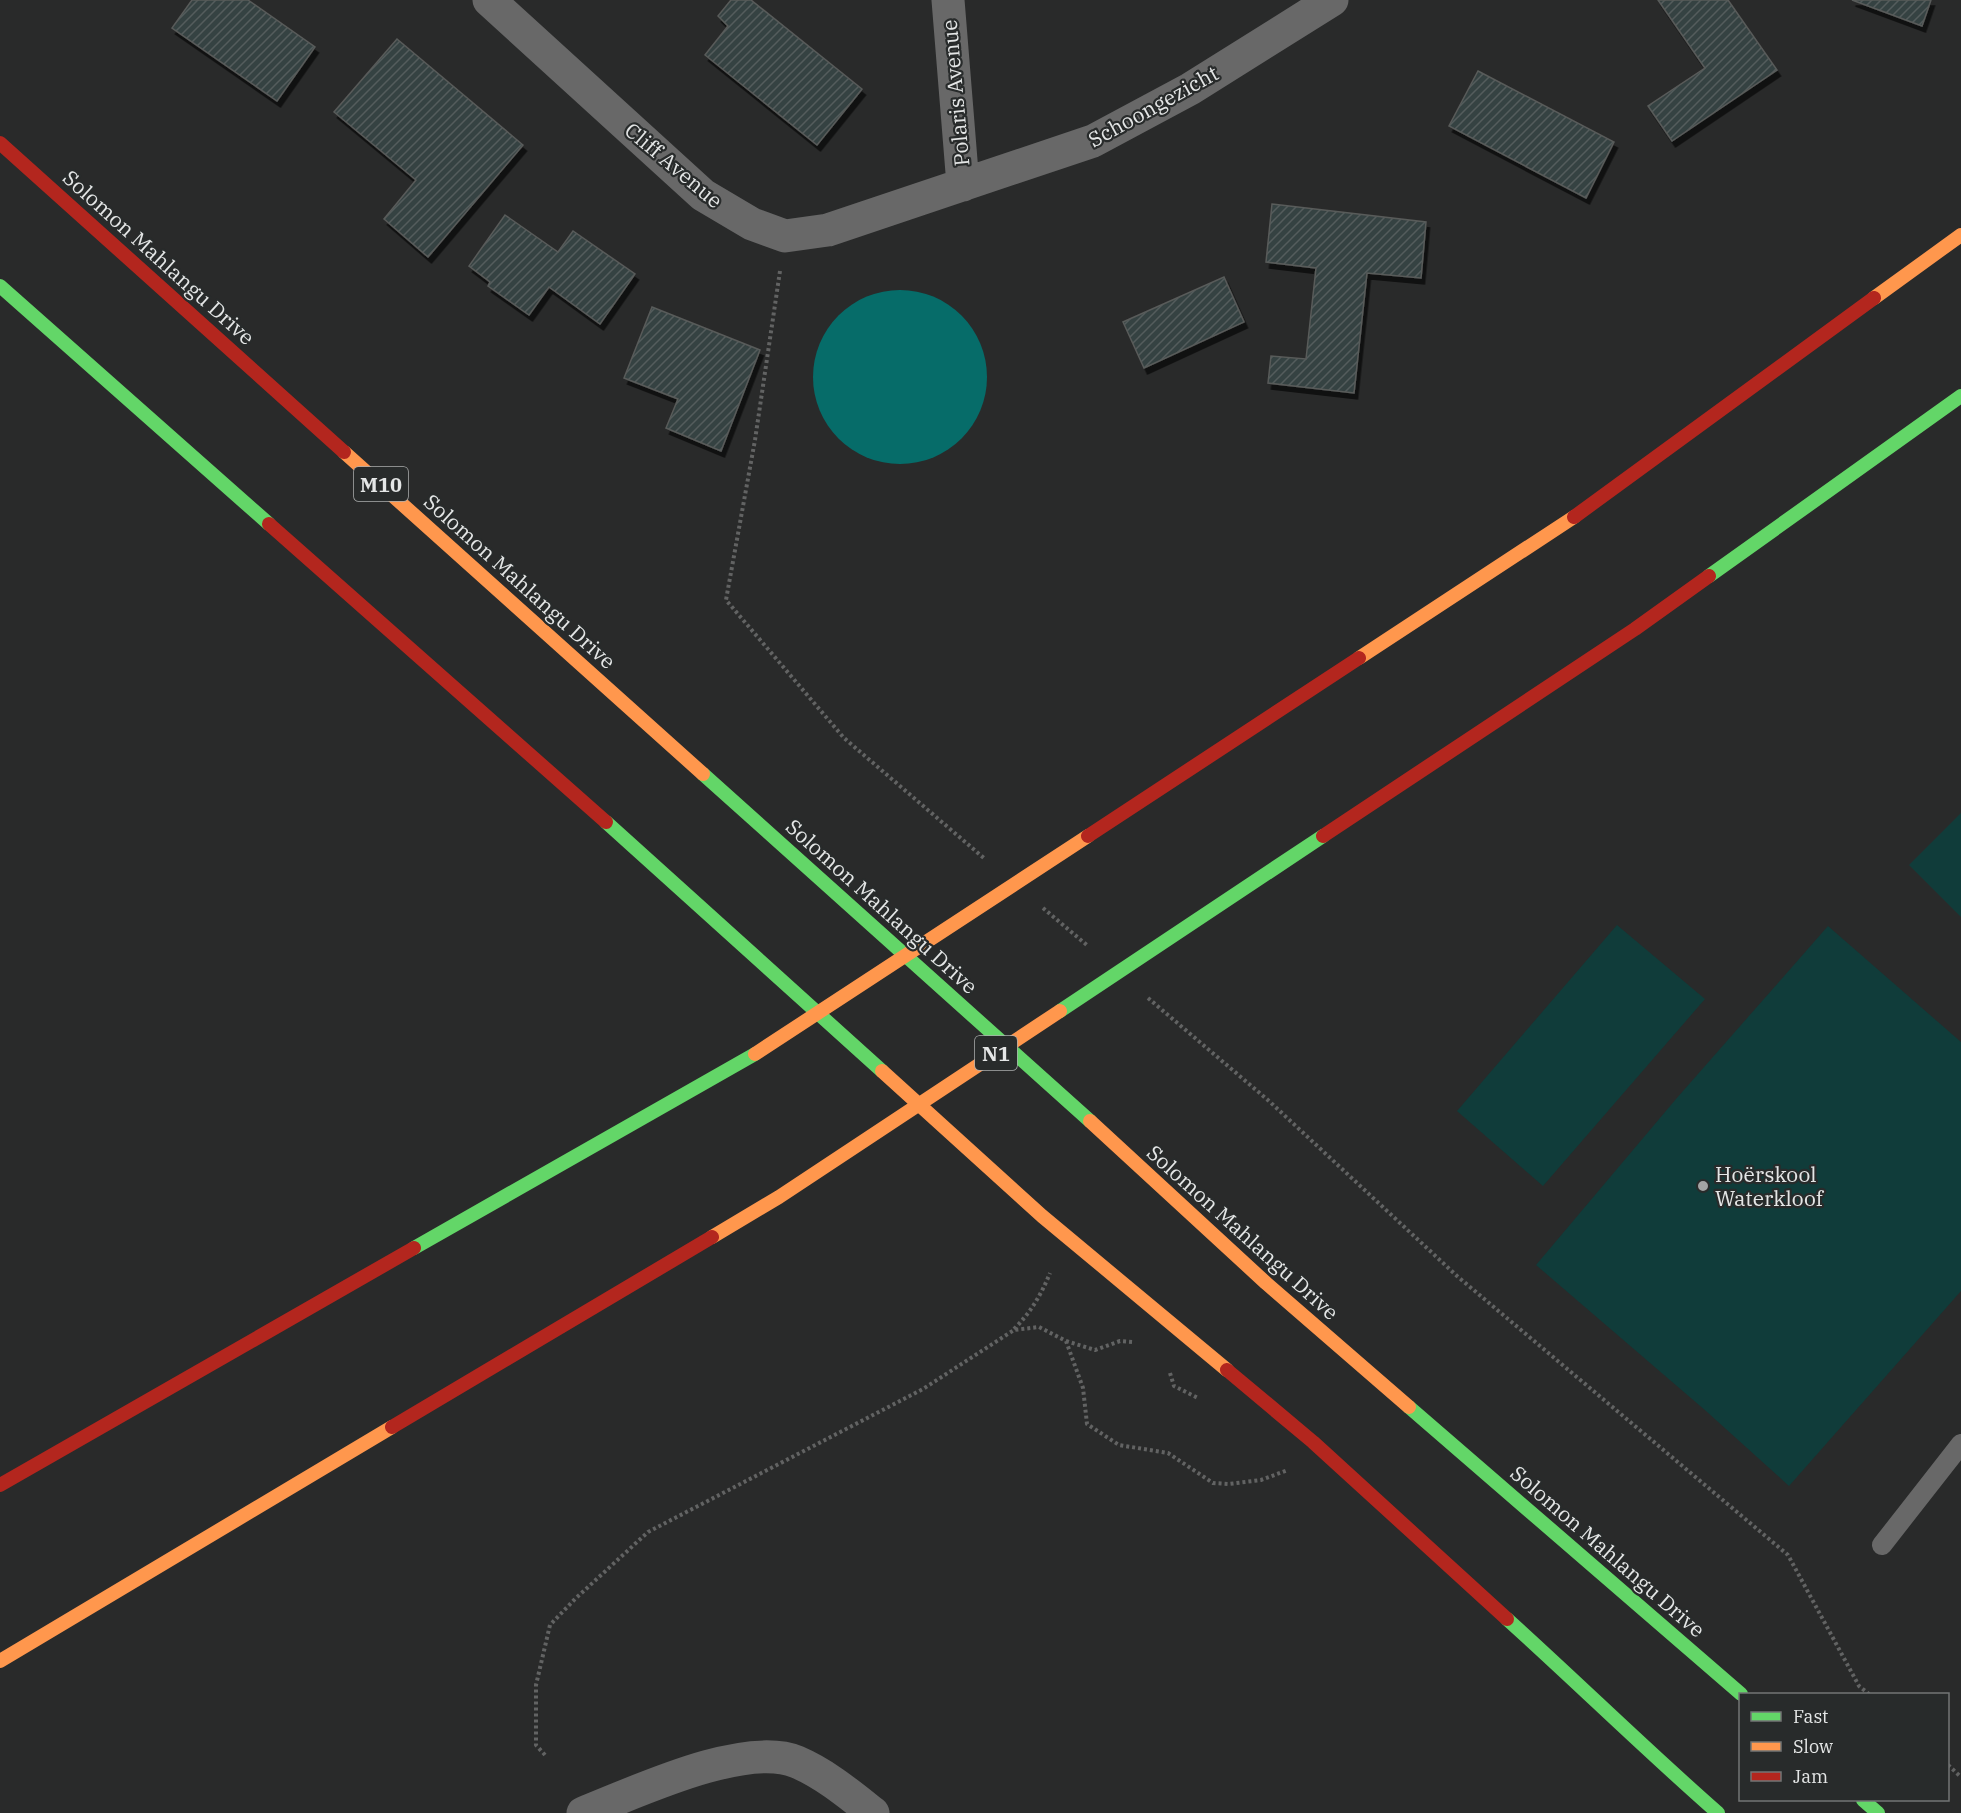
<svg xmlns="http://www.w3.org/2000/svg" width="1961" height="1813" font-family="'IBM Plex Serif',serif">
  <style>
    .pitch { fill: #103c3a }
    .water { fill: #066c69 }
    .building { fill: url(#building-hatch); stroke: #595b5a; stroke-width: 1.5; filter: url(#shadow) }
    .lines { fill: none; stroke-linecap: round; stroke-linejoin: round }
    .path { stroke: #626363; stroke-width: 4; stroke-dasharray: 3 3; stroke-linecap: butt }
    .lane { stroke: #686868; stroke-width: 20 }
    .street { stroke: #686868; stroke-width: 33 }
    .fast { stroke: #63d668; stroke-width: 14 }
    .slow { stroke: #ff974d; stroke-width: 14 }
    .jam { stroke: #b3261e; stroke-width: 14 }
    .poi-dot { fill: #a3a4a4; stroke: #282b2b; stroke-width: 2 }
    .labels { text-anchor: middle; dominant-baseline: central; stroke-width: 4.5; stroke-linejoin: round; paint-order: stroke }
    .shield { fill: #282b2b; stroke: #acaeae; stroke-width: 1.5 }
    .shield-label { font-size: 20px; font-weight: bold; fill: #e4e6e6 }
    .street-label { font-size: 21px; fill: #e4e6e6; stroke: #282b2b }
    .poi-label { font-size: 21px; fill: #e4e6e6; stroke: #282b2b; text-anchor: start }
  </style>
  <defs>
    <pattern id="building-hatch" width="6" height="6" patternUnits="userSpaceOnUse" patternTransform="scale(1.5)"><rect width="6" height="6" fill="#364242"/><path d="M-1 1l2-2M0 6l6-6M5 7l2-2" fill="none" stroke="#535d5d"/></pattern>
    <filter id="shadow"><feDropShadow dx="3.5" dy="6" stdDeviation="0" flood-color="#0009"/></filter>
  </defs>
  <rect width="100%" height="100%" fill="#292a2a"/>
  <!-- pitch -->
  <path class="pitch" d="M 1961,813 L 1961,917 L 1909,865 Z
    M 1617,925 L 1705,999 L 1543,1186 L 1457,1111 Z
    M 1828,926 L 1961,1042 L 1961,1291 L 1789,1486 L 1706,1411 L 1536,1265 L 1676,1099 Z"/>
  <!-- water -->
  <path class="water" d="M813 377a87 87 0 1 1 174 0a87 87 0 1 1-174 0Z"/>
  <!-- building -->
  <path class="building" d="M 192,0 L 248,0 L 315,47 L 277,101 L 172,28 Z
    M 731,0 L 751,0 L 862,89 L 817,145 L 705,55 L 728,26 L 718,16 Z
    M 1658,0 L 1728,0 L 1777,70 L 1672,141 L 1648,106 L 1705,68 Z
    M 1852,0 L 1931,0 L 1922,26 Z
    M 397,39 L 523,145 L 428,257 L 384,219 L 416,180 L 334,112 Z
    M 1478,71 L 1614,142 L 1586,198 L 1449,126 Z
    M 1272,204 L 1426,222 L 1421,278 L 1367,273 L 1354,393 L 1268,383 L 1271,356 L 1306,359 L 1316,268 L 1266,262 Z
    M 505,215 L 558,252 L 573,231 L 635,274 L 600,324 L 549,287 L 529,315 L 488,286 L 490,282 L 469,266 Z
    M 1224,277 L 1244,322 L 1144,368 L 1123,322 Z
    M 652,307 L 760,350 L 721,451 L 666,428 L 678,399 L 624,378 Z"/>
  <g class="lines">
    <!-- path -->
    <path class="path" d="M 780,271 L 755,440 L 726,600 L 844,738 L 985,859
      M 1043,908 L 1088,946
      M 1148,998 L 1269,1101 L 1457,1276 L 1788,1555 L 1859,1686 L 1869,1694
      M 1014,1329 C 1031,1312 1041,1295 1050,1273
      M 1066,1341 L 1095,1350 L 1120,1341 L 1133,1342
      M 1170,1373 L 1174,1386 L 1198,1398
      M 545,1755 L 536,1745 L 536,1685 L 550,1625 L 575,1599 L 648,1532 L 923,1389 L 1014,1330 L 1039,1327 L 1066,1341 L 1083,1388 L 1087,1424 L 1119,1445 L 1168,1453 L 1213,1483 L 1229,1484 L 1261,1480 L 1288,1470
      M 1948,1765 L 1961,1777"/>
    <!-- lane -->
    <path class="lane" d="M 1882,1545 L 1961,1444"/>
    <!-- street -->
    <path class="street" d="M 489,0 L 703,195 L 752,224 L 785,236 L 828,230 L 1093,141 L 1190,89 L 1332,0
      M 948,0 L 963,185
      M 583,1813 C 634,1793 745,1740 797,1762 C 825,1774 849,1794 873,1813"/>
    <!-- fast -->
    <path class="fast" d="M 0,286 L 269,524
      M 1709,576 L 1961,396
      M 703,774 L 1090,1121
      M 606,822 L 882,1071
      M 1060,1011 L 1323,836
      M 414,1248 L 755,1054
      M 1409,1407 L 1741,1694
      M 1507,1619 C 1578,1683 1646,1750 1718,1813
      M 1863,1800 L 1878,1813"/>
    <!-- slow -->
    <path class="slow" d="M 1874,298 L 1961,235
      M 344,452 L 703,774
      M 1359,658 L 1574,517
      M 755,1054 L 1088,836
      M 882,1071 L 1042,1216 L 1227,1370
      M 1090,1121 L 1266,1283 L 1409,1407
      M 712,1237 L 779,1197 L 1060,1011
      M 0,1661 L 392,1427"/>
    <!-- jam -->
    <path class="jam" d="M 0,143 L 344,452
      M 1574,517 L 1874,298
      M 269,524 L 606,822
      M 1088,836 L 1359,658
      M 1323,836 L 1635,629 L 1709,576
      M 1227,1370 L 1313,1442 L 1507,1619
      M 392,1427 L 712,1237
      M 0,1485 L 414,1248"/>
  </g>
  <!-- markers -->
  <circle class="poi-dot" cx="1703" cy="1186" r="6"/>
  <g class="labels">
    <!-- shield labels -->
    <g class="shield">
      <rect x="354" y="467" width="54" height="34" rx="4.5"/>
      <rect x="975" y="1036" width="42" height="34" rx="4.5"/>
    </g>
    <g class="shield-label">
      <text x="381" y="484">M10</text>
      <text x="996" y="1053">N1</text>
    </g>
    <!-- street labels -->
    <g class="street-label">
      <text transform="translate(955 93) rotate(-95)">Polaris Avenue</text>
      <text transform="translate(1153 106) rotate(-29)">Schoongezicht</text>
      <text transform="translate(674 165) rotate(40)">Cliff Avenue</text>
      <text transform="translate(159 257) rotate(42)">Solomon Mahlangu Drive</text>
      <text transform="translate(520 581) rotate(42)">Solomon Mahlangu Drive</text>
      <text transform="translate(882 906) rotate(42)">Solomon Mahlangu Drive</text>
      <text transform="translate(1243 1232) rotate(42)">Solomon Mahlangu Drive</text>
      <text transform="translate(1608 1551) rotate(41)">Solomon Mahlangu Drive</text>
    </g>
    <!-- poi labels -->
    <g class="poi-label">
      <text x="1715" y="1174">Hoërskool<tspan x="1715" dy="24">Waterkloof</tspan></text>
    </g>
  </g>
  <!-- legend -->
  <rect x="1739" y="1693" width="210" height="108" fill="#282b2b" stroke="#737676" stroke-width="1.5"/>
  <rect x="1751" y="1712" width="30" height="9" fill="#63d668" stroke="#737676" stroke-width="1.5"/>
  <text x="1793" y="1723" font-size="18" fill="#e4e6e6">Fast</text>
  <rect x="1751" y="1742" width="30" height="9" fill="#ff974d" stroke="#737676" stroke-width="1.5"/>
  <text x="1793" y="1753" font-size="18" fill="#e4e6e6">Slow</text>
  <rect x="1751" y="1772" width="30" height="9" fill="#b3261e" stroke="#737676" stroke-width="1.5"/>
  <text x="1793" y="1783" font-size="18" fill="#e4e6e6">Jam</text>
</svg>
